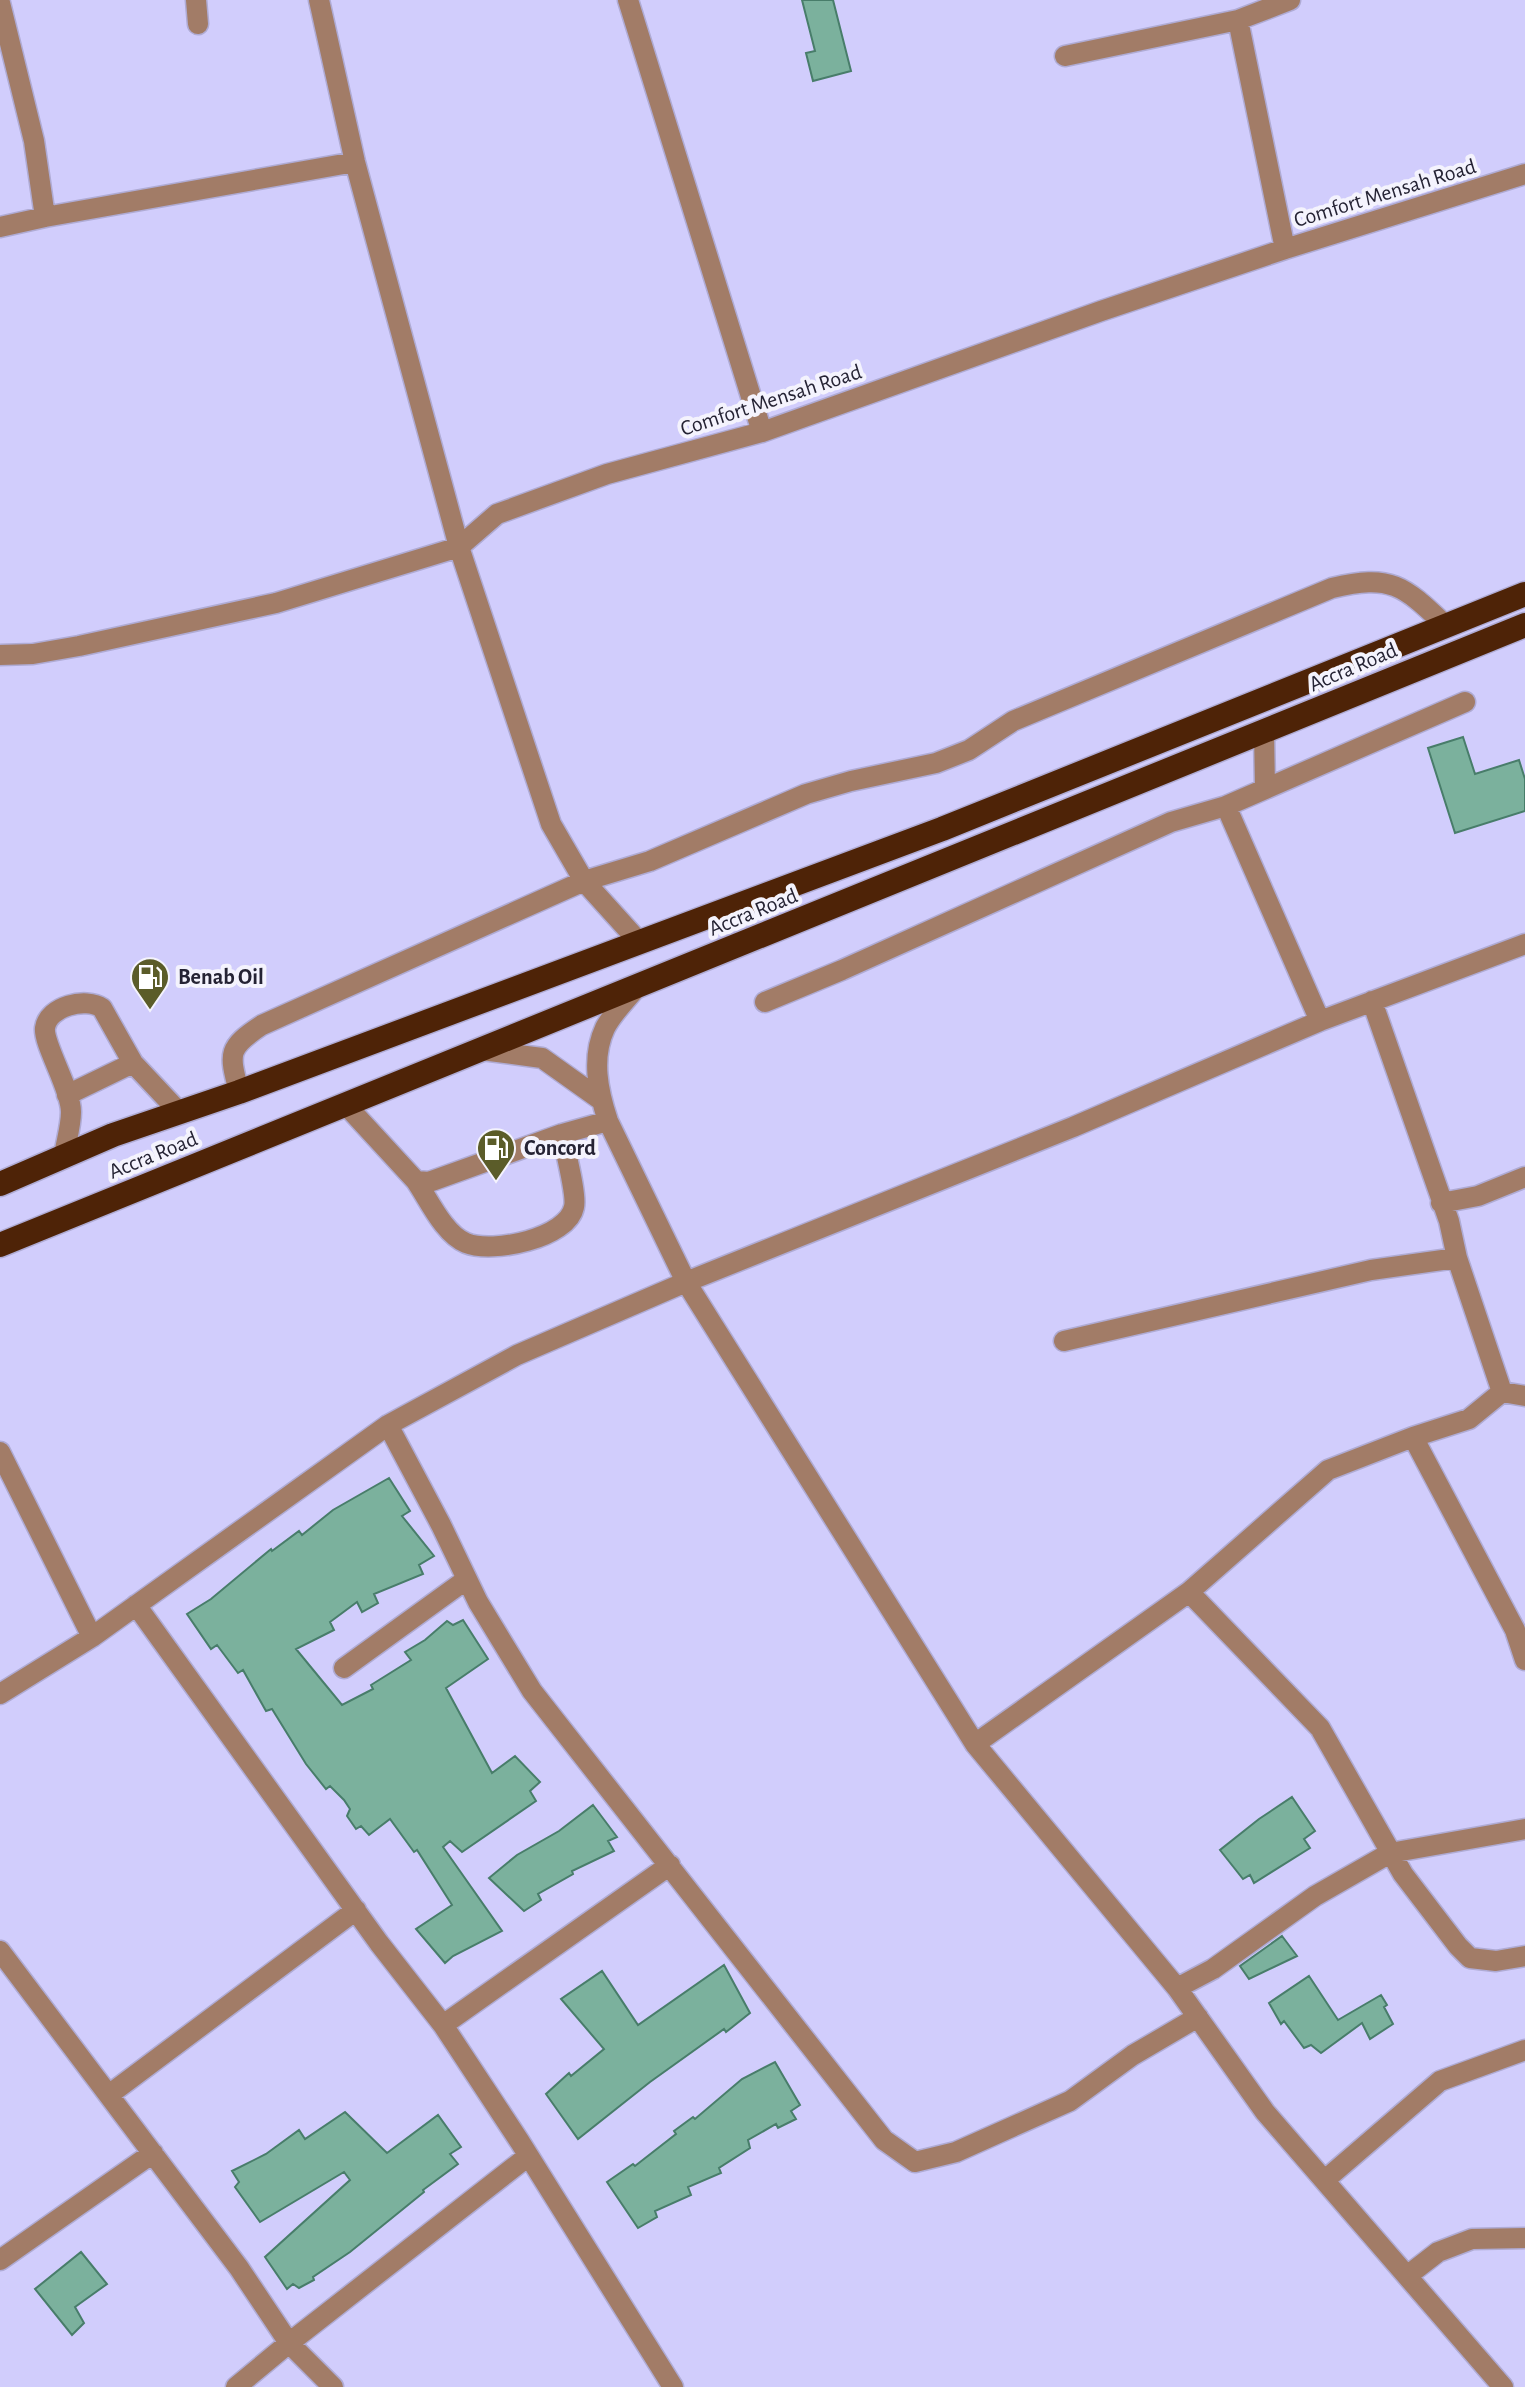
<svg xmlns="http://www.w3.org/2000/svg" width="1525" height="2387" font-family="'Alegreya Sans',sans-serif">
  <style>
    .building { fill: #7bb19d; stroke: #487d6a; stroke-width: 2 }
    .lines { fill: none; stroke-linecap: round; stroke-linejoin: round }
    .minor-casing { stroke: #afabd4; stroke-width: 23 }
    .highway-casing { stroke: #afabd4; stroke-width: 27 }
    .minor { stroke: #a27c67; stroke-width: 20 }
    .highway { stroke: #4e2307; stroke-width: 24 }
    .labels { text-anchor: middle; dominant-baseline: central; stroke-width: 8; stroke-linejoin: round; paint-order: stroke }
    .street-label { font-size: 22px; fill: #252334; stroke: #f4f3fd }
    .poi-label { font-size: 22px; font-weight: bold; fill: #252334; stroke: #f4f3fd; text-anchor: start }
  </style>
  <rect width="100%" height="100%" fill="#d1cdfc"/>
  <!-- building -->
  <path class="building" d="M 802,0 L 833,0 L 851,71 L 813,81 L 806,53 L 815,51 Z
    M 1463,737 L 1475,774 L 1519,760 L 1525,779 L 1525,811 L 1455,833 L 1428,748 Z
    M 389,1478 L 410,1511 L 402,1516 L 434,1556 L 419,1565 L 423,1574 L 374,1594 L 378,1603 L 362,1612 L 357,1602 L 330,1622 L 334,1630 L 296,1649 L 342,1705 L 373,1689 L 371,1685 L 411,1660 L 405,1652 L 425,1640 L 447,1621 L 453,1625 L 463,1620 L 488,1659 L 446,1688 L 492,1773 L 515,1756 L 540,1782 L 530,1791 L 536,1801 L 462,1852 L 450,1841 L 443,1847 L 502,1931 L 453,1956 L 445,1963 L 416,1929 L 452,1905 L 417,1850 L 414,1852 L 390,1819 L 369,1835 L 361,1826 L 356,1829 L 347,1816 L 350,1809 L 344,1800 L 330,1786 L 326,1789 L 306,1764 L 272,1709 L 266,1711 L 243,1670 L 238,1673 L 217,1645 L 211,1649 L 187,1614 L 211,1599 L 271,1549 L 272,1551 L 299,1531 L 302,1535 L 333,1510 Z
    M 1292,1797 L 1315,1831 L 1304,1839 L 1310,1848 L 1254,1883 L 1250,1875 L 1243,1879 L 1220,1850 L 1259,1819 Z
    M 593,1805 L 617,1837 L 608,1841 L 614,1851 L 572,1871 L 573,1874 L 538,1894 L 541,1900 L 524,1911 L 489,1878 L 517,1855 L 559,1831 Z
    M 1282,1936 L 1297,1956 L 1249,1979 L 1240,1966 Z
    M 724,1965 L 750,2013 L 726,2032 L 724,2029 L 650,2082 L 578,2139 L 546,2094 L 569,2073 L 571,2076 L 604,2049 L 561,1999 L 602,1971 L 638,2025 Z
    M 1309,1976 L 1338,2020 L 1381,1995 L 1387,2005 L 1384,2007 L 1393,2024 L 1370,2039 L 1362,2023 L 1321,2053 L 1311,2045 L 1304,2048 L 1284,2021 L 1281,2024 L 1269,2003 Z
    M 775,2062 L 800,2105 L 791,2111 L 796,2119 L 778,2128 L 776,2124 L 748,2140 L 750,2148 L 719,2168 L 721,2173 L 688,2187 L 691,2195 L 655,2211 L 657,2217 L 638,2228 L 607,2182 L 633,2164 L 635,2166 L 676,2134 L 674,2131 L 693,2117 L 695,2119 L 742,2079 Z
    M 345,2112 L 387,2153 L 438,2115 L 461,2147 L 450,2154 L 458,2164 L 423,2190 L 424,2192 L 350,2252 L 313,2277 L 314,2280 L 299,2288 L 293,2284 L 287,2289 L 265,2257 L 350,2180 L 344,2172 L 260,2222 L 235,2187 L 239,2182 L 232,2171 L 266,2154 L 299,2130 L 305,2139 Z
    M 81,2252 L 107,2284 L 75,2307 L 84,2323 L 72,2335 L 35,2289 Z"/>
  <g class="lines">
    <!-- minor casing -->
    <g class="minor-casing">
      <path id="minor" d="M 196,0 L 198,24
        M 628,0 L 762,432
        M 0,3 L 34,141 L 45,217
        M 1238,20 L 1285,249
        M 1065,56 L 1238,20 L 1290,0
        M 0,227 L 45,217 L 355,162
        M 0,655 L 33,654 L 79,646 L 276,603 L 459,547 L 355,162 L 319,0
        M 1264,732 L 1265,788
        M 1226,806 L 1320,1021
        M 640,943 L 584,881 L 551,824 L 459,547 L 497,514 L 607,474 L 762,432 L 1101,311 L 1285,249 L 1525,174
        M 636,988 C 626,1000 612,1014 605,1028 C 591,1058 598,1091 608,1121 L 686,1282 L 975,1744 L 1177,1988 L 1265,2112 L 1503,2387
        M 1372,1001 L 1449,1221 L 1457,1258 L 1502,1392
        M 765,1002 L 842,970 L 1171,822 L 1226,806 L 1465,702
        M 482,1050 L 542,1058 L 601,1100
        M 239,1092 C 229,1053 227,1048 262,1025 L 584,881 L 650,861 L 806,794 L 851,781 L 936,763 L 969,750 L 1013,721 L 1332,588 C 1391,574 1403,585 1445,625
        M 67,1095 L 133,1063
        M 346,1105 L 416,1181 L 429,1182 L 562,1134 L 608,1121
        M 64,1156 C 66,1142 71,1126 71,1112 C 71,1089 43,1044 45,1028 C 48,1006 86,997 102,1008 L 133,1063 L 180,1113
        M 416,1181 C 429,1200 444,1234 466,1243 C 493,1254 568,1238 574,1207 C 577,1195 565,1150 562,1134
        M 1441,1203 L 1478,1196 L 1525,1177
        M 1064,1341 L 1371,1270 L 1457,1258
        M 388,1425 L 441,1525 L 478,1602 L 532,1691 L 884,2140 L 915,2162 L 956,2152 L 1070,2101 L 1133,2055 L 1198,2017
        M 1413,1437 L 1515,1630 L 1525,1660
        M 0,1452 L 92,1637
        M 1189,1592 L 1320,1728 L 1403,1874 L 1458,1946 L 1470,1958 L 1496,1961 L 1525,1956
        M 136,1605 L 379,1943 L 443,2025 L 520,2142 L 673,2387
        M 344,1668 L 467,1579
        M 0,1694 L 92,1637 L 388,1425 L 517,1355 L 686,1282 L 1073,1127 L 1320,1021 L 1525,944
        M 975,1744 L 1189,1592 L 1328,1470 L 1413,1437 L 1469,1419 L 1502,1392 L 1525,1396
        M 0,1951 L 239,2268 L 289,2343 L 333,2387
        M 1177,1988 L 1213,1969 L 1315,1896 L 1390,1853 L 1525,1829
        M 443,2025 L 670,1865
        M 110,2094 L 356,1910
        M 1325,2180 L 1440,2081 L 1525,2050
        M 0,2260 L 153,2153
        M 1407,2276 L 1438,2252 L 1472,2239 L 1525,2238
        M 236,2387 L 289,2343 L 527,2157"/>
    </g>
    <!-- highway casing -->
    <g class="highway-casing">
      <path id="highway" d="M 0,1184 L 113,1135 L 239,1092 L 942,829 L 1525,594
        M 0,1245 L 1525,625"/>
    </g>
    <!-- minor -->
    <use href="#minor" class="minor"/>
    <!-- highway -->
    <use href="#highway" class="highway"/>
  </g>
  <!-- icons -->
  <defs>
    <g id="fuel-pin" transform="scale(2)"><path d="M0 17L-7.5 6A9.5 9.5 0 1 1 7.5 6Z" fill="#5b5c29" stroke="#f4f3fd"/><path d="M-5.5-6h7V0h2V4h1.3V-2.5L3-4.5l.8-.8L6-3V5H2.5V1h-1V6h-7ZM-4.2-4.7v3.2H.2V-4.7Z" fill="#fff"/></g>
  </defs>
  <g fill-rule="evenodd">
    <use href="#fuel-pin" x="150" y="977"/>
    <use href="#fuel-pin" x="496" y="1148"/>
  </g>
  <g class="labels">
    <!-- street labels -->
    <g class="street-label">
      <text transform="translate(1385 193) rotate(-17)">Comfort Mensah Road</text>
      <text transform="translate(771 400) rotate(-18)">Comfort Mensah Road</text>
      <text transform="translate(1353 667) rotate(-23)">Accra Road</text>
      <text transform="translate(753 912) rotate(-22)">Accra Road</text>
      <text transform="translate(153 1155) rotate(-22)">Accra Road</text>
    </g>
    <!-- poi labels -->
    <g class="poi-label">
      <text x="178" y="977">Benab Oil</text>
      <text x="524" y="1148">Concord</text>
    </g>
  </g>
</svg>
